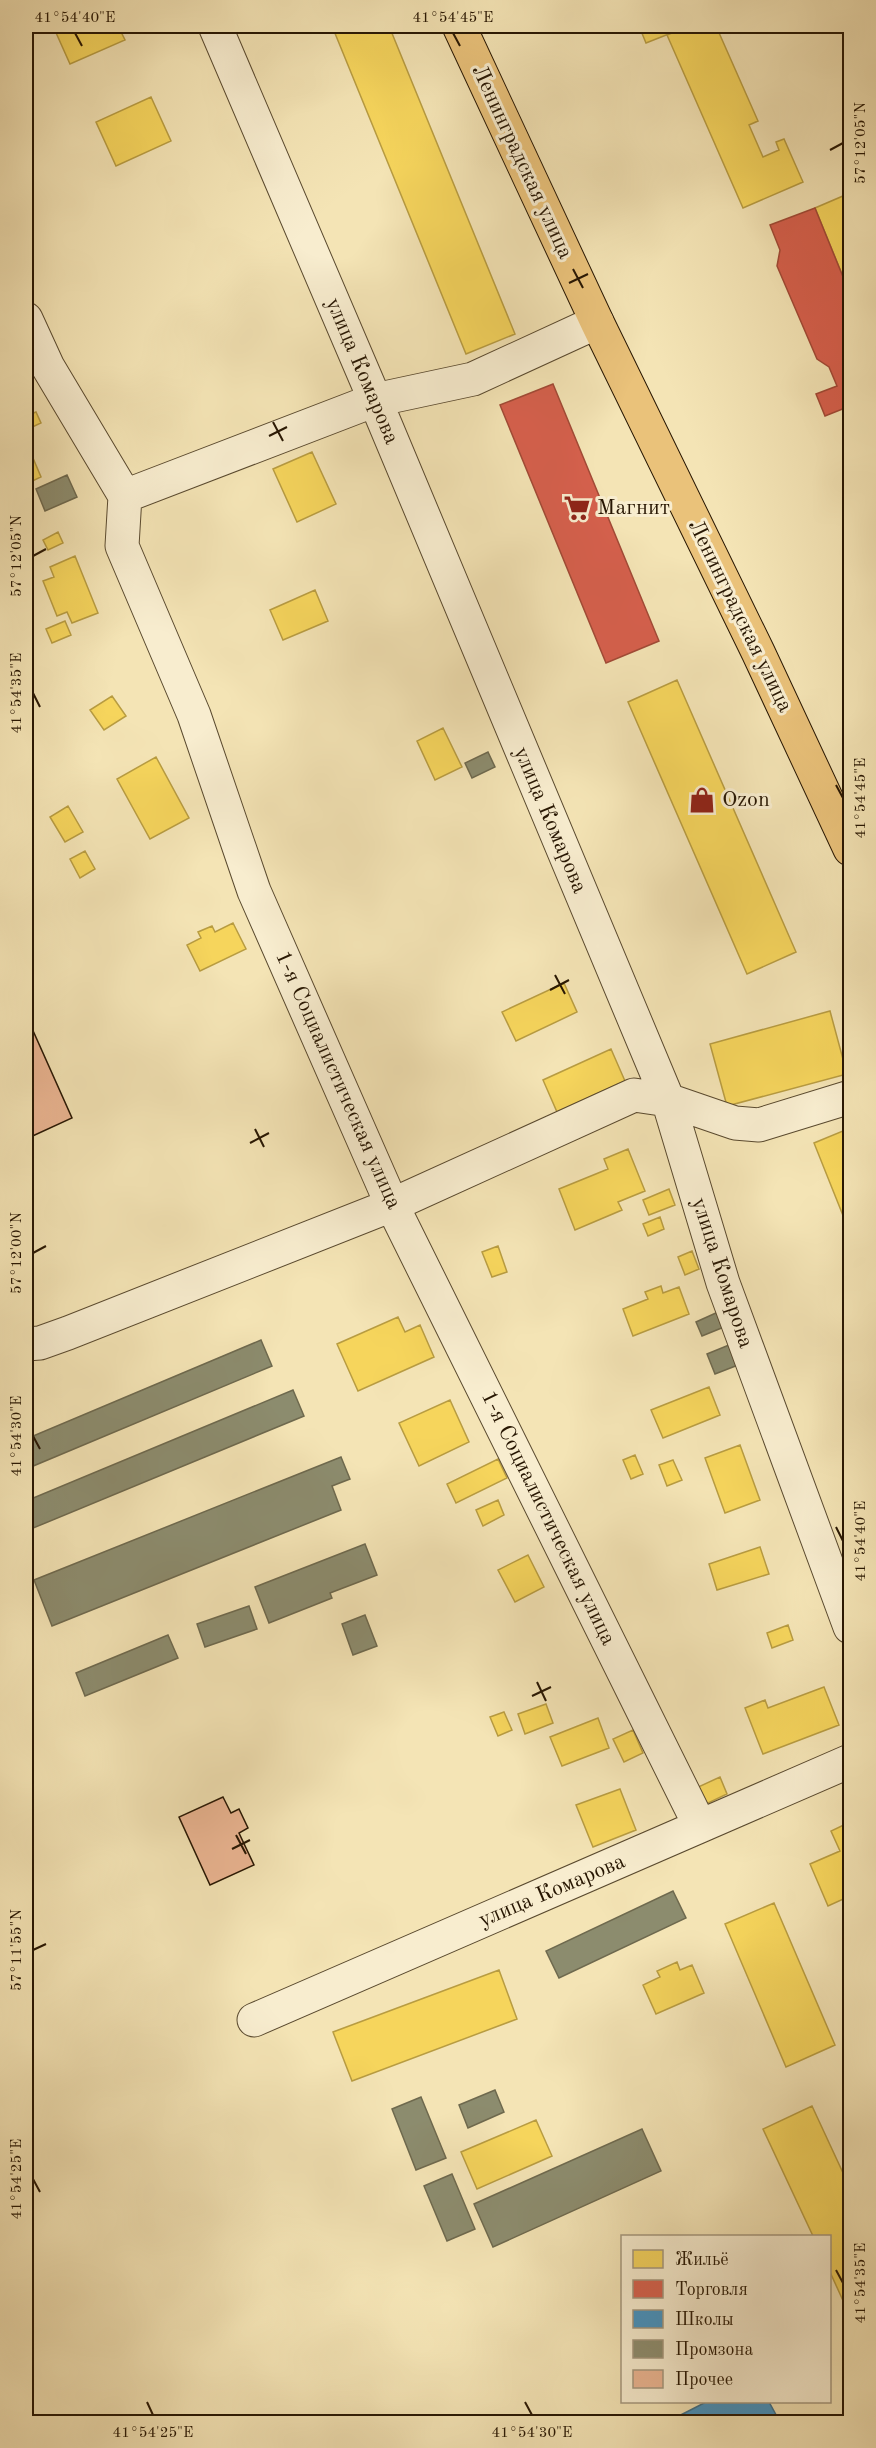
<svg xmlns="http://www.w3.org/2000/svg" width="876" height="2448" font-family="'Old Standard TT',serif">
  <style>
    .homes { fill: #f6d55c; stroke: #b89c41; stroke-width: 1.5 }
    .shops { fill: #d6604d; stroke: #a24a36; stroke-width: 1.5 }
    .schools { fill: #4393c3; stroke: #3b6e89; stroke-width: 1.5 }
    .industry { fill: #8c8c6e; stroke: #6e694e; stroke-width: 1.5 }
    .building { fill: #ebb592; stroke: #271602; stroke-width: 1.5 }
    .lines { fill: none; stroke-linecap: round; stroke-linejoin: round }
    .minor-casing { stroke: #5a4a2f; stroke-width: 35 }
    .major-casing { stroke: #271602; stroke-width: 35 }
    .minor { stroke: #f8edcf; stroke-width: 33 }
    .major { stroke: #eac27a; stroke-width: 33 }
    .ticks { fill: none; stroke: #271602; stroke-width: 2 }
    .labels { text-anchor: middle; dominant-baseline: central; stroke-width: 6; stroke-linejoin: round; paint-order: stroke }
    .street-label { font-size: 22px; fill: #271602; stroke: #f8edcf }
    .poi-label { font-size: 22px; fill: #271602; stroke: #f8edcf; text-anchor: start }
    .neatline { fill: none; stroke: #271602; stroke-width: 2 }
    .ticks-label { font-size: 15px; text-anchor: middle; fill: #271602 }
  </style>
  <rect width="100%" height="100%" fill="#f4e4b5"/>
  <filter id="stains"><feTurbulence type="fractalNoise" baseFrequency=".00333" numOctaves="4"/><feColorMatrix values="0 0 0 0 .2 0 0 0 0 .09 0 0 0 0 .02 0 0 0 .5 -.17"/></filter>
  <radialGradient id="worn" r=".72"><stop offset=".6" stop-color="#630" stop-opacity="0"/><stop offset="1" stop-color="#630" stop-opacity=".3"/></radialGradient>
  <!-- homes -->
  <path class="homes" d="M 53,26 L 118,26 L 125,40 L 70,64 Z
    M 332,26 L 389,26 L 515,334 L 466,354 Z
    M 639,26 L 689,26 L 646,43 Z
    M 689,26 L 716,26 L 758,121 L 749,125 L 763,157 L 779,150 L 776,142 L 784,139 L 803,182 L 743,208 L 667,35 Z
    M 151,97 L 171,141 L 116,166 L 96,122 Z
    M 850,193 L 850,294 L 815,208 Z
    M 36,412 L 41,423 L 26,430 L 26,416 Z
    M 30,451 L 41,477 L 26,484 L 26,453 Z
    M 312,452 L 336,504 L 297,522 L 273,469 Z
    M 58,532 L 63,543 L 48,550 L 43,540 Z
    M 75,556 L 98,613 L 72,623 L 67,612 L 57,616 L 43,581 L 54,577 L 50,567 Z
    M 315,590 L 328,621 L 283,640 L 270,610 Z
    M 65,621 L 71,635 L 52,643 L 46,629 Z
    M 677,680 L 796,952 L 747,974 L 628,702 Z
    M 112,696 L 126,716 L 104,730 L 90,710 Z
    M 443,728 L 462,767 L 435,780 L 417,741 Z
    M 156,757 L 189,818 L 150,839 L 117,779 Z
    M 68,806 L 83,832 L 65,842 L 50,817 Z
    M 85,851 L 95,869 L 80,878 L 70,859 Z
    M 233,923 L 246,949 L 200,971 L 187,945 L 201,938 L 198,932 L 212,926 L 215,932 Z
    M 564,983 L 577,1012 L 516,1041 L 502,1012 Z
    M 830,1011 L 847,1074 L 727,1106 L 710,1044 Z
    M 611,1049 L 625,1081 L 557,1112 L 543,1080 Z
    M 850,1128 L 850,1233 L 814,1143 Z
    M 628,1149 L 645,1191 L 618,1202 L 622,1210 L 575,1230 L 559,1189 L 608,1169 L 604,1159 Z
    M 669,1189 L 675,1205 L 649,1215 L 643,1200 Z
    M 660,1217 L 664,1229 L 648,1236 L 643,1224 Z
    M 498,1246 L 507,1272 L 492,1277 L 482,1252 Z
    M 692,1251 L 699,1269 L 685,1275 L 678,1257 Z
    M 661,1286 L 663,1293 L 679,1287 L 689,1314 L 633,1336 L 623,1309 L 648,1299 L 645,1292 Z
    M 398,1317 L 405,1332 L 420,1325 L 434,1357 L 358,1391 L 337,1344 Z
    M 709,1387 L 720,1415 L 663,1438 L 651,1410 Z
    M 450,1400 L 469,1442 L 419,1466 L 399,1423 Z
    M 740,1445 L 760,1500 L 725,1513 L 705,1458 Z
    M 635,1455 L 643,1474 L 631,1479 L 623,1460 Z
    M 498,1459 L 507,1478 L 456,1503 L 447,1484 Z
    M 673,1460 L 682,1480 L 667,1486 L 659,1465 Z
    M 498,1500 L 504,1515 L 483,1526 L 476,1510 Z
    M 760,1547 L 769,1574 L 717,1590 L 709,1564 Z
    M 528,1555 L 544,1587 L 515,1602 L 498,1570 Z
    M 788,1625 L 793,1640 L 772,1648 L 767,1633 Z
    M 824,1687 L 839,1725 L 763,1754 L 745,1708 L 765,1700 L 768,1708 Z
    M 546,1704 L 553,1723 L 525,1734 L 518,1714 Z
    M 504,1712 L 512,1730 L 498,1736 L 490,1717 Z
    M 598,1718 L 609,1748 L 562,1766 L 550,1737 Z
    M 633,1730 L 643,1753 L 624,1762 L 613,1739 Z
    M 720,1777 L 727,1794 L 704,1805 L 696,1788 Z
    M 620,1789 L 636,1830 L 593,1847 L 576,1805 Z
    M 850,1822 L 850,1896 L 828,1906 L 810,1864 L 840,1851 L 831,1831 Z
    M 774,1903 L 835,2045 L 786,2067 L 725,1924 Z
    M 677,1962 L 680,1970 L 692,1965 L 704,1993 L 656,2014 L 643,1985 L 660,1977 L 657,1971 Z
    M 499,1970 L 517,2019 L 352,2081 L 333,2032 Z
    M 812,2106 L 850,2188 L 850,2316 L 830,2272 L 830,2236 L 813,2236 L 763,2129 Z
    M 536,2120 L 552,2156 L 477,2189 L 461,2152 Z"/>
  <!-- shops -->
  <path class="shops" d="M 815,208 L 850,294 L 850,422 L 845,408 L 825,416 L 816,394 L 837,386 L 829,367 L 817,359 L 777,266 L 780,250 L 770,225 Z
    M 553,384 L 659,641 L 606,663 L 500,405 Z"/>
  <!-- schools -->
  <path class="schools" d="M 706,2402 L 769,2402 L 780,2422 L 667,2422 Z"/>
  <!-- industry -->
  <path class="industry" d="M 67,475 L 77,497 L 45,511 L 36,489 Z
    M 488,752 L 495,767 L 472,778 L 465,763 Z
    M 718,1312 L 724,1327 L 702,1336 L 696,1322 Z
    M 261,1340 L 272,1366 L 26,1469 L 26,1439 Z
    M 729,1345 L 738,1365 L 715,1374 L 707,1354 Z
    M 293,1390 L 304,1416 L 26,1531 L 26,1501 Z
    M 341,1457 L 350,1479 L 332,1486 L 341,1510 L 52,1626 L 34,1580 Z
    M 365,1544 L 377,1575 L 330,1593 L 332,1598 L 269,1623 L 255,1587 Z
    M 249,1606 L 257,1629 L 205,1647 L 197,1624 Z
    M 365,1615 L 377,1646 L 353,1655 L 342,1624 Z
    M 168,1635 L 178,1658 L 85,1696 L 76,1673 Z
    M 673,1891 L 686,1918 L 559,1978 L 546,1951 Z
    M 495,2090 L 504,2112 L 468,2128 L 459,2105 Z
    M 421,2097 L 446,2158 L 416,2170 L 392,2109 Z
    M 642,2129 L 661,2171 L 493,2247 L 474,2204 Z
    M 452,2174 L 475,2229 L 447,2241 L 424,2186 Z"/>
  <!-- building -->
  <path class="building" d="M 26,1015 L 72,1118 L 26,1139 Z
    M 223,1797 L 231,1813 L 239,1809 L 248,1828 L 239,1833 L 254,1865 L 210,1885 L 179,1817 Z"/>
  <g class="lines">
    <!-- minor casing -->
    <g class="minor-casing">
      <path id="minor" d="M 215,26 L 375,400 L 668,1100 L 723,1283 L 850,1627
        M 26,319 L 48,367 L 125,496 L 122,546 L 194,715 L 254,891 L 392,1205 L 700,1826
        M 125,496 L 375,400 L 473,379 L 597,322
        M 26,1344 L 40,1343 L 68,1333 L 392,1205 L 634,1095 L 668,1100 L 735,1123 L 759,1125 L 850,1097
        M 254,2020 L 850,1761"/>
    </g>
    <!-- major casing -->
    <g class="major-casing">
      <path id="major" d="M 459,26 L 597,322 L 758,652 L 850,849"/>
    </g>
    <!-- minor -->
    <use href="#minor" class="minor"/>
    <!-- major -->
    <use href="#major" class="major"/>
  </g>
  <!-- ticks -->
  <path class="ticks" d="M 75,33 L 82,46M 453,33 L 460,46M 830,150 L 843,143M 573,269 L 583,288M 569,283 L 588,274M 273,422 L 283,441M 269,436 L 287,427M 33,556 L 46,549M 33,693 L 40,707M 836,785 L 843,798M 555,975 L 565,994M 550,990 L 569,980M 255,1129 L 264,1147M 250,1143 L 269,1133M 33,1253 L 46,1246M 33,1436 L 40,1449M 836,1527 L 843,1541M 537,1682 L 546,1701M 532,1696 L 551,1687M 236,1835 L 246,1854M 232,1849 L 250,1840M 33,1950 L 46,1944M 33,2179 L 40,2192M 836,2270 L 843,2283M 147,2402 L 153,2415M 525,2402 L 532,2415"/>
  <!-- icons -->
  <defs>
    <g id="supermarket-bare" transform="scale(2.07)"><path d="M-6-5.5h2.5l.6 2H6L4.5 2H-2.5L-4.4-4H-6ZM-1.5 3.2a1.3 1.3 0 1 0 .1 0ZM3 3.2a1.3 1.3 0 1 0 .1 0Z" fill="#8f2418" stroke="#f8edcf" stroke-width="2.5" paint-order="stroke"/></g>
    <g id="shop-bare" transform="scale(2.07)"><path d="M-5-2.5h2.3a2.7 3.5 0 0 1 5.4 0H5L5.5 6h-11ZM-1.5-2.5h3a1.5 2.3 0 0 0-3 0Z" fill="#8f2418" stroke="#f8edcf" stroke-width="2.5" paint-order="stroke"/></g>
  </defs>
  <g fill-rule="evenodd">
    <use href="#supermarket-bare" x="577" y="508"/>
    <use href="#shop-bare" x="702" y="800"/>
  </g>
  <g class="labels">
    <!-- street labels -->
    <g class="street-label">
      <text transform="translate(522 162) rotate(65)">Ленинградская улица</text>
      <text transform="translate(362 371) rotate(67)">улица Комарова</text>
      <text transform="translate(740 616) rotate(64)">Ленинградская улица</text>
      <text transform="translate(550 820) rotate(67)">улица Комарова</text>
      <text transform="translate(338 1080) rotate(66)">1-я Социалистическая улица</text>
      <text transform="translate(722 1273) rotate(72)">улица Комарова</text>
      <text transform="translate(548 1518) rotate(64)">1-я Социалистическая улица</text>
      <text transform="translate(552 1891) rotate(-23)">улица Комарова</text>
    </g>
    <!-- poi labels -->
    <g class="poi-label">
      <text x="597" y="508">Магнит</text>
      <text x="722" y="800">Ozon</text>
    </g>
  </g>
  <!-- margin -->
  <rect width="876" height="2448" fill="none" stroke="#f4e4b5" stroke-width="66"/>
  <!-- legend -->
  <rect x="621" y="2235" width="210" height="168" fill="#f8edcf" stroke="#a4977d" stroke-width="1.5"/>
  <rect x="633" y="2250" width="30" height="18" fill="#f6d55c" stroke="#a4977d" stroke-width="1.5"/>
  <text x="675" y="2265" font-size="18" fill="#271602">Жильё</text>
  <rect x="633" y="2280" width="30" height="18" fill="#d6604d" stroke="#a4977d" stroke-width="1.5"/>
  <text x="675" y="2295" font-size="18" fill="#271602">Торговля</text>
  <rect x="633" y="2310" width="30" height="18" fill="#4393c3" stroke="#a4977d" stroke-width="1.5"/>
  <text x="675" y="2325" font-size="18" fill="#271602">Школы</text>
  <rect x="633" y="2340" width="30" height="18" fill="#8c8c6e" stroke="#a4977d" stroke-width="1.5"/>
  <text x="675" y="2355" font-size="18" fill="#271602">Промзона</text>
  <rect x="633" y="2370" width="30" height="18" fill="#ebb592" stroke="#a4977d" stroke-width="1.5"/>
  <text x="675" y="2385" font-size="18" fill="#271602">Прочее</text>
  <rect x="33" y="33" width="810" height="2382" class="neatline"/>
  <g class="ticks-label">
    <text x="75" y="22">41°54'40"E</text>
    <text x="453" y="22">41°54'45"E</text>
    <text transform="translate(860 143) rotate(-90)" y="5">57°12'05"N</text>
    <text transform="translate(16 556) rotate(-90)" y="5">57°12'05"N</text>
    <text transform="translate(16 693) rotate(-90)" y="5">41°54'35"E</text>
    <text transform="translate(860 798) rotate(-90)" y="5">41°54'45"E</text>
    <text transform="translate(16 1253) rotate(-90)" y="5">57°12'00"N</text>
    <text transform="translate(16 1436) rotate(-90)" y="5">41°54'30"E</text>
    <text transform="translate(860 1541) rotate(-90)" y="5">41°54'40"E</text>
    <text transform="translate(16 1950) rotate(-90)" y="5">57°11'55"N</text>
    <text transform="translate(16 2179) rotate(-90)" y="5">41°54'25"E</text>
    <text transform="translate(860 2283) rotate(-90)" y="5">41°54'35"E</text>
    <text x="153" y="2437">41°54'25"E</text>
    <text x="532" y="2437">41°54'30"E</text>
  </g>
  <rect width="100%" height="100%" filter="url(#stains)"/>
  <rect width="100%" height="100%" fill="url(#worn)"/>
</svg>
